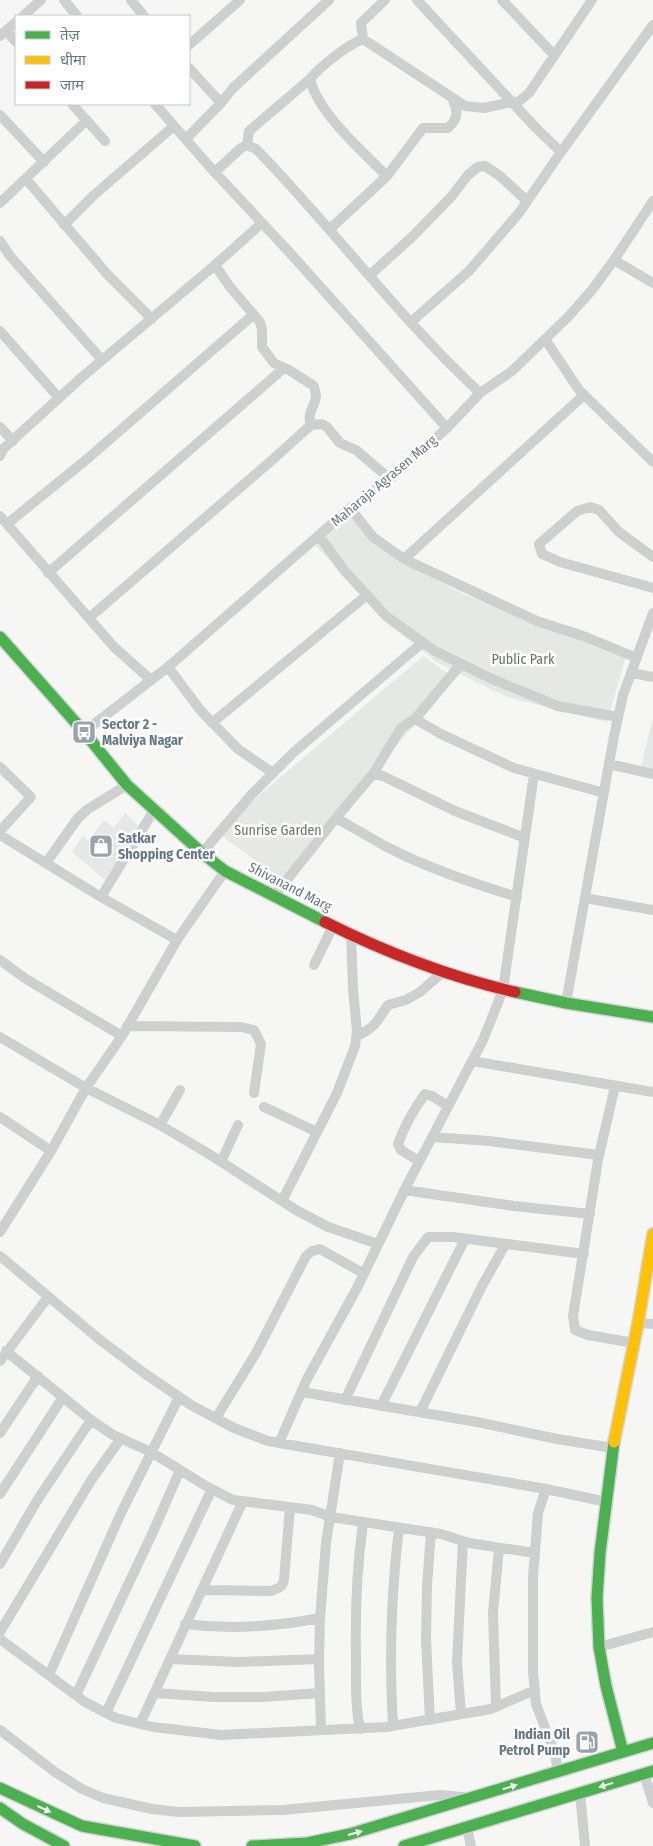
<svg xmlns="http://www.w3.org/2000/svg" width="653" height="1846" font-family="'Fira Sans Condensed','Noto Sans Devanagari',sans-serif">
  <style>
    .built { fill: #e6e8e8 }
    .green { fill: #e6e9e3 }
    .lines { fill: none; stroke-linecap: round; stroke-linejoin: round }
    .fast-casing { stroke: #d3d4d5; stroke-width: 14 }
    .slow-casing { stroke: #d3d4d5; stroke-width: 14 }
    .jam-casing { stroke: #d3d4d5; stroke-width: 14 }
    .street { stroke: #ced0d0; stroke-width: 10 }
    .fast { stroke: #4caf50; stroke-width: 11 }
    .slow { stroke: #ffc107; stroke-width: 11 }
    .jam { stroke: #c62828; stroke-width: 11 }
    .oneway { fill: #f6fbf6 }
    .labels { text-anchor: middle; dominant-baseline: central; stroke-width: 5; stroke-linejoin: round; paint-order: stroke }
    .street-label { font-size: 14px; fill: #667786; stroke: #fff }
    .park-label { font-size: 14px; fill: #657861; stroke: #fff }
    .poi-label { font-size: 14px; font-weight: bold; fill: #667786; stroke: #fff; text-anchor: start }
  </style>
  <rect width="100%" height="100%" fill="#f6f6f5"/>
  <!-- built -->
  <path class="built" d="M 653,717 L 653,768 L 641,766 Z
    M 125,813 L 140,827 L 105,880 L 72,852 L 83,835 L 88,841 L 104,820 L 114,828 Z"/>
  <!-- green -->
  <path class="green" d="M 353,511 L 403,562 L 461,593 L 627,653 L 607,722 L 507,697 L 438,663 L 389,625 L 344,575 L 313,543 Z
    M 423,656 L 454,678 L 283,880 L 216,832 Z"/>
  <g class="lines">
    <!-- fast casing -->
    <g class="fast-casing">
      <path id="fast" d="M 0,637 L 84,732 L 127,785 L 202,853 L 225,871 L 325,922
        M 515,992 L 566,1003 L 653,1017
        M 614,1442 L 600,1553 L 597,1598 L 599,1647 L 606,1686 L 623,1752
        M 0,1788 L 82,1826 L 195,1846
        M 0,1808 L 23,1824 L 64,1846
        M 252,1846 L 307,1843 L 350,1834 L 653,1743
        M 404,1846 L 653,1771"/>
    </g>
    <!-- slow casing -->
    <g class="slow-casing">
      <path id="slow" d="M 614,1442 L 638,1323 L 653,1234"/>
    </g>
    <!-- jam casing -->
    <g class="jam-casing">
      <path id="jam" d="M 325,922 C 385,952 450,977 515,992"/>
    </g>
    <!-- street -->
    <path class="street" d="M 64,0 L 77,16
      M 131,0 L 144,16
      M 417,0 L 537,129 L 561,152
      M 502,0 L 554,55
      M 23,16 L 41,0
      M 6,31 L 16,42
      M 0,36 L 16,22
      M 363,39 L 361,23 L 385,0
      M 189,45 L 240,0
      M 189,68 L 221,103 L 233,88 L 329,0
      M 72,104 L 105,141
      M 155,104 L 209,166 L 291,254 L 447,428
      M 0,115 L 44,162
      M 186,139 L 221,103
      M 247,145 L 249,131 L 310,79
      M 215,172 L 241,148 L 247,145 L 256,149 C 333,228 399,318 480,393
      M 387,176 C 362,151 318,113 310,79 C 321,66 347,45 363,39 L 465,106 L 484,108 L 512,102 L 518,102 L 529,93 L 592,0
      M 26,179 L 107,274 L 152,319
      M 0,203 L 87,120
      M 64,225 L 94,195 L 174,126
      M 330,229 L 387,176 L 423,128 L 448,128 C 459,118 458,111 452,98
      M 0,241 L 10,256 L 102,360
      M 614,260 L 653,283
      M 215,265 L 230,287 L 260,322 L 262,329 L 262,347 L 274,363 L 289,370 L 314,386 C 314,389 316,392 316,395 C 316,406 306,412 311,425 L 322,424 L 327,427 L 340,443 L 356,450 L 390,479
      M 370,275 L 412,237 L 451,197 L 468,175 L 478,167 L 485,166 L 500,176 L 527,201
      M 411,322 L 469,271 L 519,213 L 561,152 L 653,25
      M 0,331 L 59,398
      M 545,339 L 579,390 L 653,462
      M 0,427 L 13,441
      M 0,456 L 3,449 L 82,377 L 215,265 L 262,223
      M 350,508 L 373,537 L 404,559 L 537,621 L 586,637 L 637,658
      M 0,516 L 114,647 L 151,680
      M 7,524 L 86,460 L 253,315
      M 319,536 L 344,570 L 386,616 L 435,651 L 492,679 L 558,706 L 618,717
      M 653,557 L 619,532 L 599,510 L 590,507 L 577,511 L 539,544 L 542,554 L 560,562 L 653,588
      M 404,559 L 584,395
      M 48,573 L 284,368
      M 89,618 L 271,461 L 311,425
      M 168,667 L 201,711 L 238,749 L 273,773
      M 632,673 L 653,677
      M 415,719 L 441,734 L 514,768 L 604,793
      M 212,723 L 367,595
      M 84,732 L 168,667 L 350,508 L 390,479 L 447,428 L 480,393 L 512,371 L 568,317 L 592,290 L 614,260 L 653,201
      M 609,764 L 653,774
      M 0,767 L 31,797 L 0,831
      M 373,774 L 401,728 L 415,719 L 461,664
      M 336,818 C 352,827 369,837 385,846 C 427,868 473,883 517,897
      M 0,835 L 101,897 L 177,940
      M 202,853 L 251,795 L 294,752 L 423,642
      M 46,863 L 78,818 L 88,809 L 127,785
      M 274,896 L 336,818 L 373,774 L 383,776 L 455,811 L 525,838
      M 101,897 L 154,810
      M 585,898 L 653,910
      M 0,960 L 26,979 L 122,1036
      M 314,965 L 333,926
      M 566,1003 L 614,736 L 623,695 L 653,613
      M 127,1026 L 241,1027 L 254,1030 L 261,1044 L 254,1093
      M 357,1036 C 377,1026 376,1022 388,1005 L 406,1000 L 420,992 L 444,971
      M 0,1037 L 86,1088 L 160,1125 L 209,1154 L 296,1210 L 328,1227 L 378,1244
      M 472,1061 L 653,1092
      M 615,1086 L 598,1160 L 573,1316 L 575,1330 L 588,1335 L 634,1343
      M 264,1107 L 317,1132
      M 0,1117 L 51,1151
      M 160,1125 L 180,1090
      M 432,1137 L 489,1141 L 599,1155
      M 419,1161 L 401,1150 L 398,1144 C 404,1127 414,1109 425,1094 L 432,1096 L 448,1106
      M 221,1162 L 238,1125
      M 404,1190 L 514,1206 L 590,1214
      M 282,1201 L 337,1093 L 355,1046 L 357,1032 L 353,989 L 351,934
      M 0,1232 L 51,1151 L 86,1088 L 122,1036 L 177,940 L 225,871
      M 0,1256 L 99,1339 L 144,1373 L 191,1405 L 234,1428 L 268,1441 L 546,1489 L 607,1502
      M 638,1323 L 653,1324
      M 6,1351 L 91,1420 L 113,1435 L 151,1452 L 206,1486 L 233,1500 L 312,1510 L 331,1517 L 441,1534 L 469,1543 L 535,1553
      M 0,1361 L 48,1297
      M 302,1392 L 477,1422 L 557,1439 L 613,1448
      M 345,1400 L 413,1257 L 428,1237 L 453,1237 L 584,1254
      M 381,1406 L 465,1239
      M 420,1412 L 482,1286 L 505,1245
      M 216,1418 L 256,1353 L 306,1256 L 312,1251 L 320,1249 L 363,1273
      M 0,1433 L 38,1376
      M 279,1443 L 307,1379 L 357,1288 L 407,1185 L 483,1040 L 503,990 L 534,774
      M 546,1489 L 538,1513 L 533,1577 L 533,1672 L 536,1704 L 555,1754 L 558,1772
      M 0,1494 L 63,1397
      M 0,1564 L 38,1499 L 91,1420
      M 202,1590 L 271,1591 C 278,1588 283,1588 284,1579 L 290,1507
      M 185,1624 C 232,1630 274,1627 320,1618
      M 0,1632 L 92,1479 L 121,1438
      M 0,1639 L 85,1702 L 116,1718 L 153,1727 L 221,1735 L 386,1727 L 491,1709 L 535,1690
      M 599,1647 L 653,1632
      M 170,1659 L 238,1662 L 319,1659
      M 49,1675 L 122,1511 L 179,1397
      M 155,1693 L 213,1697 L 263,1697 L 320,1693
      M 76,1695 L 153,1532 L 180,1470
      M 496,1706 L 493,1613 L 499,1548
      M 106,1713 L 212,1489
      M 461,1714 L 457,1662 L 463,1541
      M 430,1720 L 426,1640 L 427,1586 L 431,1532
      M 140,1724 L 243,1501
      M 393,1726 C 389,1659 391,1594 399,1528
      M 360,1729 C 355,1705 356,1680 356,1656 C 355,1611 357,1567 363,1523
      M 0,1730 L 55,1772 L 82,1789 L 103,1798 L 152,1809 L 178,1812 L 283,1810 L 440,1795 L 463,1797
      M 321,1730 L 319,1665 L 320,1618 L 326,1543 L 340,1453
      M 644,1774 L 653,1803
      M 580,1793 L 585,1846
      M 467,1828 L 471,1846"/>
    <!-- fast -->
    <use href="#fast" class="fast"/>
    <!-- slow -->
    <use href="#slow" class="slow"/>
    <!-- jam -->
    <use href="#jam" class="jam"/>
  </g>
  <!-- one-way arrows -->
  <defs><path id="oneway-solid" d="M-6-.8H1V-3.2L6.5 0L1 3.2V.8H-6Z" transform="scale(1.25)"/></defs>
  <g class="oneway">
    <use href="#oneway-solid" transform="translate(606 1785) rotate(163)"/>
    <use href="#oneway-solid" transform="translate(510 1787) rotate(-17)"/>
    <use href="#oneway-solid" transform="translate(44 1809) rotate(25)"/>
    <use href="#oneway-solid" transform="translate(355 1833) rotate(-15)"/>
  </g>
  <!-- icons -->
  <defs>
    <g id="bus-square" transform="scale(1.25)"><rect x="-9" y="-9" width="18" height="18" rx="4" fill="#98a3ad" stroke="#fff"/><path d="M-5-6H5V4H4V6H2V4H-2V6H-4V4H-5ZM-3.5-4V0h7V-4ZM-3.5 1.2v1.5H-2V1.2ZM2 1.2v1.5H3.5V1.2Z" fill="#fff"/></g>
    <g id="shop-square" transform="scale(1.25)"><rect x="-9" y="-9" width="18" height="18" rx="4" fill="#98a3ad" stroke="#fff"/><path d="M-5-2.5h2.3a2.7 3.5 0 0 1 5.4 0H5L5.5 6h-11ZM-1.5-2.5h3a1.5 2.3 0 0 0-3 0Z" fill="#fff"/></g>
    <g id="fuel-square" transform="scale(1.25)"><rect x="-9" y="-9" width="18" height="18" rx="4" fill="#98a3ad" stroke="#fff"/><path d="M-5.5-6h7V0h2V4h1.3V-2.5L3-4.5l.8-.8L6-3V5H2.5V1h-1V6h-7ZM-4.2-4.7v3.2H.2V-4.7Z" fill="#fff"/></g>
  </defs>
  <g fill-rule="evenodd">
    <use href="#bus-square" x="84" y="732"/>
    <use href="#shop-square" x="101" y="846"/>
    <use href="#fuel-square" x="587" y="1742"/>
  </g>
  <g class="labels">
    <!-- street labels -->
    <g class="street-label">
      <text transform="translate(384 481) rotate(-40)">Maharaja Agrasen Marg</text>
      <text transform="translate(290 887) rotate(27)">Shivanand Marg</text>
    </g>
    <!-- park labels -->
    <g class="park-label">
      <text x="523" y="659">Public Park</text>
      <text x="278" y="830">Sunrise Garden</text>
    </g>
    <!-- poi labels -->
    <g class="poi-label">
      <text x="102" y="724">Sector 2 -<tspan x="102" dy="16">Malviya Nagar</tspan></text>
      <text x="118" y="838">Satkar<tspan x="118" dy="16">Shopping Center</tspan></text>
      <text x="570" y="1734" text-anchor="end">Indian Oil<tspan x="570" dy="16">Petrol Pump</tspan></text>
    </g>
  </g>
  <!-- legend -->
  <rect x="15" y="15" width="175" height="90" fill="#ffffff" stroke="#c2c9cf"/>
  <rect x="25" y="31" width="25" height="8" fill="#4caf50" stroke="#c2c9cf"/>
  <text x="60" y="40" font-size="15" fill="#667786">तेज़</text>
  <rect x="25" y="56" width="25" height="8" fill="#ffc107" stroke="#c2c9cf"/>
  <text x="60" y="65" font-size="15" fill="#667786">धीमा</text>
  <rect x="25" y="81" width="25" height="8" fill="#c62828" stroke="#c2c9cf"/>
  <text x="60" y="90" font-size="15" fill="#667786">जाम</text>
</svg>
